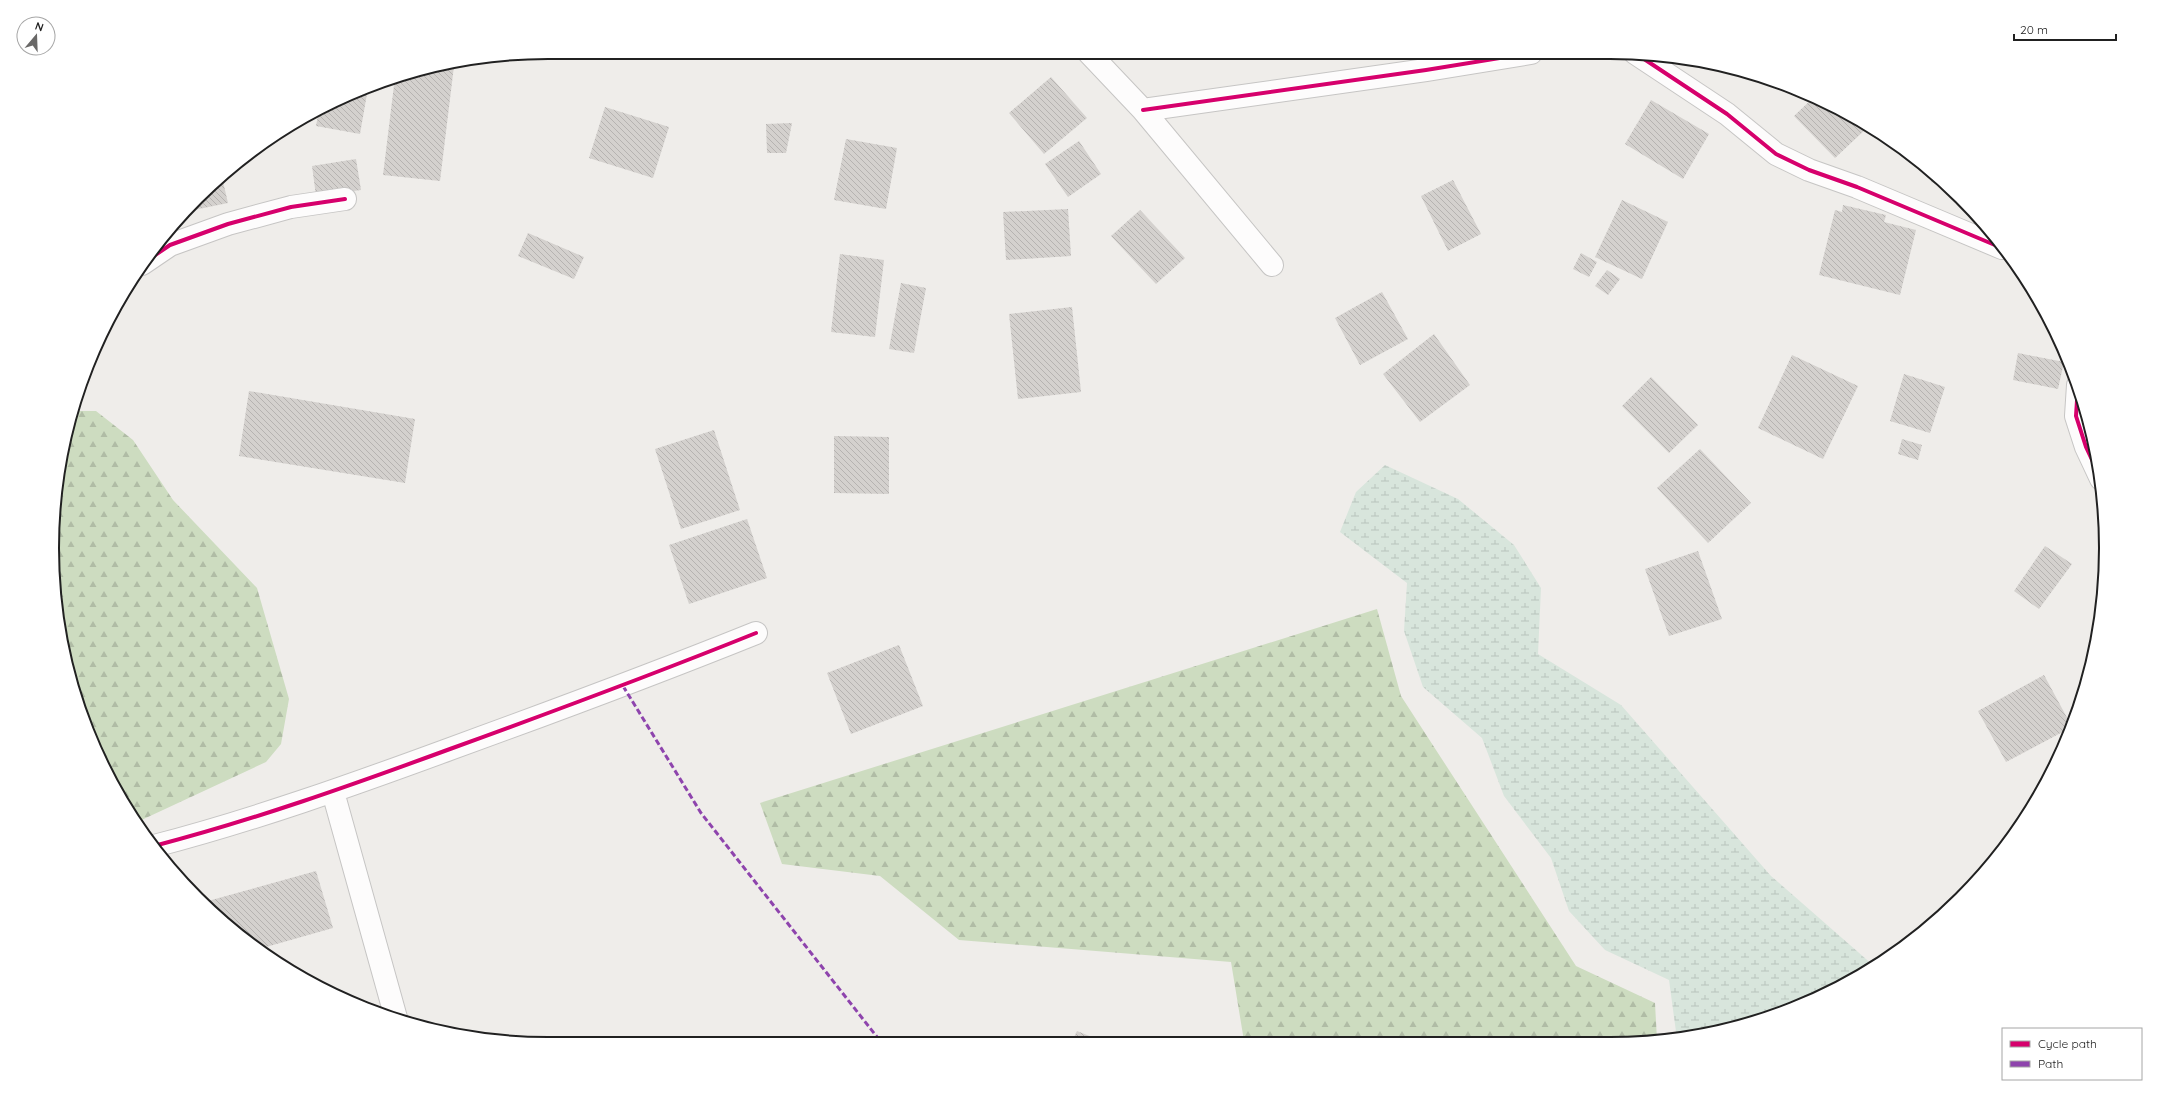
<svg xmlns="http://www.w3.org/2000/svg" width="2158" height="1096" font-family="Quicksand,sans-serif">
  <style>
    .forest { fill: url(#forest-firs) }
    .wetland { fill: url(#wetland-marsh) }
    .building { fill: url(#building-back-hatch) }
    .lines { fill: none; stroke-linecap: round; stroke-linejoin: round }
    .minor-casing { stroke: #c6c5c4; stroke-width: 24 }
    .minor { stroke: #fdfcfc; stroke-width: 22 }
    .quiet { stroke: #8e44ad; stroke-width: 3; stroke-dasharray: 6 3; stroke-linecap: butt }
    .cycleway-casing { stroke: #fff; stroke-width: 6 }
    .cycleway { stroke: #d6006c; stroke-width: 4 }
    .rim { fill: none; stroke: #212121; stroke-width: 2 }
  </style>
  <defs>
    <pattern id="forest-firs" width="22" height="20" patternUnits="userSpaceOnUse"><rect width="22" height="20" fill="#cddcc0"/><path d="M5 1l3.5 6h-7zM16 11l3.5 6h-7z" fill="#b0bca5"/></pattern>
    <pattern id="wetland-marsh" width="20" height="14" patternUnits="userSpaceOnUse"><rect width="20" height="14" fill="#d8e5dc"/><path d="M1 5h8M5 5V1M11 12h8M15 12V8" fill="none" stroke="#b9c4bc"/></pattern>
    <pattern id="building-back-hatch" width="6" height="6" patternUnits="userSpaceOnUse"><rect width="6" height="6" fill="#d4d1ce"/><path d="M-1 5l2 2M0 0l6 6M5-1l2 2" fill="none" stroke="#b6b3b1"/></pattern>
  </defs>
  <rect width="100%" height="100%" fill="#efedea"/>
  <!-- forest -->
  <path class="forest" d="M 74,411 L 96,411 L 133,440 L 173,500 L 257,588 L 289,699 L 281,744 L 266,762 L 135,823 L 103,767 L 69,677 L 56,613 L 53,516 L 62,451 Z
    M 1377,609 L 1401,696 L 1576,966 L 1655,1003 L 1657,1040 L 1244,1041 L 1231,962 L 959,940 L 880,876 L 782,864 L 760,803 Z"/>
  <!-- wetland -->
  <path class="wetland" d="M 1385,465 L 1458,499 L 1514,545 L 1541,588 L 1538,654 L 1621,705 L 1771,876 L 1874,966 L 1770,1018 L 1677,1039 L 1669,980 L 1605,950 L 1569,911 L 1551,858 L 1504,796 L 1482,738 L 1423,687 L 1404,631 L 1407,583 L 1340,532 L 1356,492 Z"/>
  <!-- building -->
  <path class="building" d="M 441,64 L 454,66 L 440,181 L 383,175 L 395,77 Z
    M 1051,77 L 1087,118 L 1044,154 L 1009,113 Z
    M 368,88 L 360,134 L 316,126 L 319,110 Z
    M 1814,97 L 1829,103 L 1868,127 L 1835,158 L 1794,116 Z
    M 1651,100 L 1709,134 L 1683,179 L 1625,144 Z
    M 605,107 L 669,127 L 653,178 L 589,158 Z
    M 792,123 L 786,153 L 767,153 L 766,124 Z
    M 846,139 L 897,148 L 886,209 L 834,200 Z
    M 1079,141 L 1101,174 L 1068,197 L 1045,164 Z
    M 356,159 L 361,190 L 316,196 L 312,166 Z
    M 1933,174 L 1946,187 L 1931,182 Z
    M 222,177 L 228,203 L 184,212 L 203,195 Z
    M 1453,180 L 1481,234 L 1448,251 L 1421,196 Z
    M 1622,200 L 1668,222 L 1642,279 L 1595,257 Z
    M 1843,205 L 1886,215 L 1884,222 L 1916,230 L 1900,295 L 1819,275 L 1835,210 L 1842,212 Z
    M 1068,209 L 1071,256 L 1006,260 L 1003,212 Z
    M 1140,210 L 1185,258 L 1156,284 L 1111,236 Z
    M 528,233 L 584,257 L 574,279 L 518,256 Z
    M 1581,253 L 1597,262 L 1589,277 L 1573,269 Z
    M 840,254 L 884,260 L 875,337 L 831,332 Z
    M 1607,270 L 1620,279 L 1608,295 L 1595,286 Z
    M 901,283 L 926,288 L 914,353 L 889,349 Z
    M 1382,292 L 1408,339 L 1360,365 L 1335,318 Z
    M 1072,307 L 1081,392 L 1018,399 L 1009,314 Z
    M 1434,334 L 1470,385 L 1420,422 L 1383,374 Z
    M 2018,353 L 2064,362 L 2058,389 L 2013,380 Z
    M 1792,355 L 1858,386 L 1823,459 L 1758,428 Z
    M 1904,374 L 1945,387 L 1930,433 L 1890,421 Z
    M 1651,377 L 1698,425 L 1669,453 L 1622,406 Z
    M 249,391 L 415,419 L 405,483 L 239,456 Z
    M 714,430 L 740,510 L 681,529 L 655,449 Z
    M 834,436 L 889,437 L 889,494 L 834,493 Z
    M 1902,439 L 1922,445 L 1918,460 L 1898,454 Z
    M 1700,449 L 1751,503 L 1708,543 L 1657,488 Z
    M 747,519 L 767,578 L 689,604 L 669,545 Z
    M 2045,546 L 2072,564 L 2039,609 L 2014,591 Z
    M 1698,551 L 1722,619 L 1669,636 L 1645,569 Z
    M 899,645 L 923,706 L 851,734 L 827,673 Z
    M 2044,675 L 2071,725 L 2070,728 L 2006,762 L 1978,711 Z
    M 316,871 L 333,928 L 266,947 L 268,957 L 210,909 L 208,901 Z
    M 1077,1031 L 1102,1041 L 1072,1041 Z"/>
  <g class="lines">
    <!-- minor casing -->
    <g class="minor-casing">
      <path id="minor" d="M 1089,53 L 1143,110 L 1272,265
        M 1635,53 L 1727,114 L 1776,154 L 1809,170 L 1857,187 L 2002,248
        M 1143,110 L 1426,70 L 1531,53
        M 142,264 L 170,245 L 228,224 L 291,207 L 345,199
        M 2078,385 L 2076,416 L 2086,447 L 2101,479
        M 333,792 L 396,1018
        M 154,846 C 254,820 352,785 450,749 C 552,712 654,674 756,633"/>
    </g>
    <!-- minor -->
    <use href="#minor" class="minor"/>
    <!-- quiet -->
    <path class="quiet" d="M 623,686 L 701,813 L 881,1042"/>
    <!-- cycleway casing -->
    <g class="cycleway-casing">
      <path id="cycleway" d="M 1635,53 L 1727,114 L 1776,154 L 1809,170 L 1857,187 L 2002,248
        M 1143,110 L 1426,70 L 1531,53
        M 142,264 L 170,245 L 228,224 L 291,207 L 345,199
        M 2078,385 L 2076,416 L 2086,447 L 2101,479
        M 154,846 C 254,820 352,785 450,749 C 552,712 654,674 756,633"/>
    </g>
    <!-- cycleway -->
    <use href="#cycleway" class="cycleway"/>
  </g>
  <!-- crop -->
  <path d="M0 0H2158V1096H0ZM548 59H1610A489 489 0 0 1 2099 548V548A489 489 0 0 1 1610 1037H548A489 489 0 0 1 59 548V548A489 489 0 0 1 548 59Z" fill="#fff" fill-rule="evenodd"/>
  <path class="rim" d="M548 59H1610A489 489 0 0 1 2099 548V548A489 489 0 0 1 1610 1037H548A489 489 0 0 1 59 548V548A489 489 0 0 1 548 59Z"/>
  <!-- legend -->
  <rect x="2002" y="1028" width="140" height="52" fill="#ffffff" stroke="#a6a6a6"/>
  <rect x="2010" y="1041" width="20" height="6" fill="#d6006c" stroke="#a6a6a6"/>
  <text x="2038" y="1048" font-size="12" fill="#212121">Cycle path</text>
  <rect x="2010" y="1061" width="20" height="6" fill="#8e44ad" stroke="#a6a6a6"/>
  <text x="2038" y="1068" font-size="12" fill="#212121">Path</text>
  <!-- north arrow -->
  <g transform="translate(36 36) rotate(19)"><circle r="19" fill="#ffffff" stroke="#a6a6a6"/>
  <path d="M0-3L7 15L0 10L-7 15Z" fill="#696867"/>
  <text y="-6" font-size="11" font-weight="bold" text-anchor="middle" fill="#212121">N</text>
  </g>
  <!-- scale -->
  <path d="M2014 34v6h102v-6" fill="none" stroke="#212121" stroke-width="2"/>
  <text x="2020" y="34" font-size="12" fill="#212121" stroke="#ffffff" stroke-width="3" paint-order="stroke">20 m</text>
</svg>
